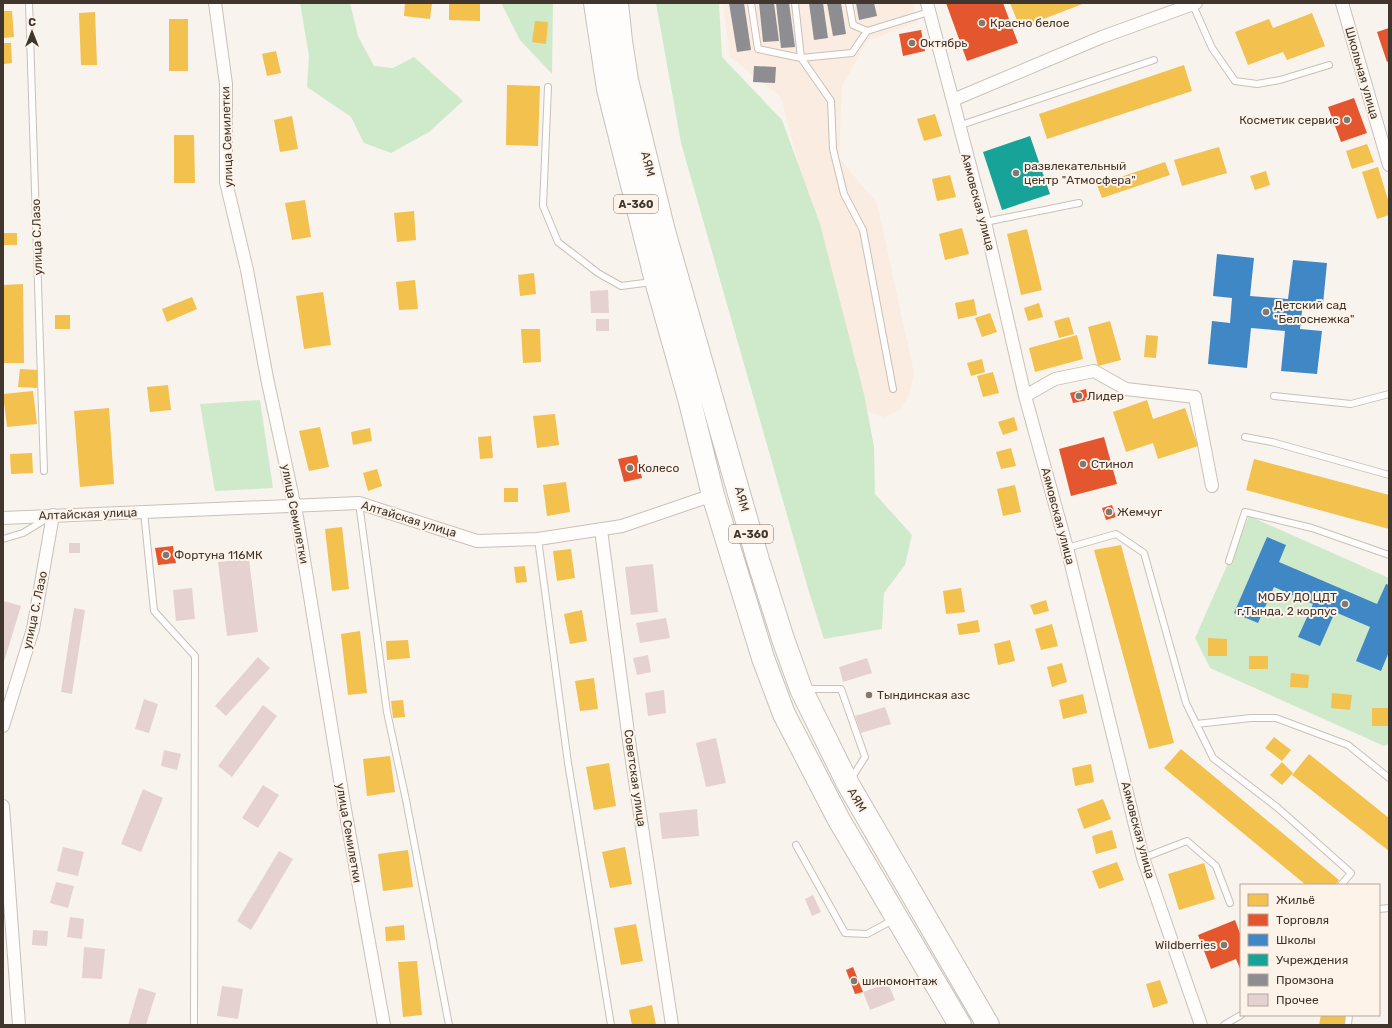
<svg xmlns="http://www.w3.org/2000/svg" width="1392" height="1028" font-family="Rubik,sans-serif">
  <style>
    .built { fill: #faece0 }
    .green { fill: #ceeacb }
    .homes { fill: #f2c14e }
    .shops { fill: #e4572e }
    .schools { fill: #3f88c5 }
    .public { fill: #17a398 }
    .industry { fill: #8d8d92 }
    .building { fill: #e5d2d0 }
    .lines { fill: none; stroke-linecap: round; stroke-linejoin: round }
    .lane-casing { stroke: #c8c0ba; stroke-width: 8 }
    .street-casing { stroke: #c8c0ba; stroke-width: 14 }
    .highway-casing { stroke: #c8c0ba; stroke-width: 24 }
    .lane { stroke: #fefdfc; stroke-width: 6 }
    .street { stroke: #fefdfc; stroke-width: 12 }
    .highway { stroke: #fefdfc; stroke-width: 22 }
    .poi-dot { fill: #817871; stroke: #fef3e9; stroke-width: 1.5 }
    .labels { text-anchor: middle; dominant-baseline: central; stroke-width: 4; stroke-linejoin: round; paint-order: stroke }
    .shield { fill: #fef3e9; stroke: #7a6f65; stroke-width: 1 }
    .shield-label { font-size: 11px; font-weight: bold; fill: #41362d }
    .poi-label { font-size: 12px; fill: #41362d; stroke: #fef3e9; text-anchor: start }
    .street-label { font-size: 12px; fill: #41362d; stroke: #fef3e9 }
  </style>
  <rect width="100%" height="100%" fill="#f9f3ee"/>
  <!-- built -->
  <path class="built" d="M 723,3 L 912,3 L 918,22 L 867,41 L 842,86 L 839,158 L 877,203 L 914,373 L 909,395 L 899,411 L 884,417 L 861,409 L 781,97 L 730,57 Z"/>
  <!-- green -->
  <path class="green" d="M 300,3 L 350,3 L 358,36 L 374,66 L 393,68 L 414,57 L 463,101 L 429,132 L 391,153 L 364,143 L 351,117 L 307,87 L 309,56 Z
    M 501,3 L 553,3 L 552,74 L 520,40 Z
    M 656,3 L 719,3 L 722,57 L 782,120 L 820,224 L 864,394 L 874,447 L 875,494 L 912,535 L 905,565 L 884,593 L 882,629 L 824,639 L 809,592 L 681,143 Z
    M 260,400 L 273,488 L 215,491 L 200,404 Z
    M 1249,516 L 1389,578 L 1389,744 L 1384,746 L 1210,668 L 1195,638 Z"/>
  <!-- homes -->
  <path class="homes" d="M 405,3 L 432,3 L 430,19 L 404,16 Z
    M 449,3 L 480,3 L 480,21 L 449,20 Z
    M 1010,3 L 1085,3 L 1020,28 Z
    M 3,11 L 12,11 L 14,37 L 3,38 Z
    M 95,12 L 97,65 L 81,65 L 79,13 Z
    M 1312,13 L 1325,46 L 1287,60 L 1283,52 L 1248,65 L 1235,32 L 1269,19 L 1273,28 Z
    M 169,19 L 188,19 L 188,71 L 169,71 Z
    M 535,21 L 548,22 L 546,44 L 532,42 Z
    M 3,43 L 11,43 L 12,63 L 4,64 Z
    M 276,51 L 281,73 L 267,76 L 262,54 Z
    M 1184,65 L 1192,91 L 1047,139 L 1039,114 Z
    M 507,85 L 540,86 L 538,146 L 506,145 Z
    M 935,114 L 942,136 L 924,141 L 917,119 Z
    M 292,116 L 298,149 L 280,152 L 274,120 Z
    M 174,135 L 194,135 L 195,183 L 174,183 Z
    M 1367,144 L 1374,162 L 1352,169 L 1346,151 Z
    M 1219,147 L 1227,173 L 1182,186 L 1174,160 Z
    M 1165,162 L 1170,175 L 1102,198 L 1097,185 Z
    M 1378,167 L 1389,203 L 1389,215 L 1377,219 L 1362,172 Z
    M 1266,171 L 1270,185 L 1255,190 L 1250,176 Z
    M 950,175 L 956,197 L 937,201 L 932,179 Z
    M 305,200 L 311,237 L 292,240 L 285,203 Z
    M 414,211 L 416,240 L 397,242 L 394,213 Z
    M 962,228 L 969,254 L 945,260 L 939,234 Z
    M 1027,229 L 1042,290 L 1021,295 L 1007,234 Z
    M 3,233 L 17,233 L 17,245 L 3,245 Z
    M 534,273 L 536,294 L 520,296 L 518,275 Z
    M 415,280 L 418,309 L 399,310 L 396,282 Z
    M 23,284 L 24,363 L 3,363 L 3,285 Z
    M 323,292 L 331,345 L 304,349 L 296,296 Z
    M 192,297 L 197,309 L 167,322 L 162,309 Z
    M 974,299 L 977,315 L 958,319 L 955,303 Z
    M 1039,303 L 1043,317 L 1028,321 L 1024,308 Z
    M 990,313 L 997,332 L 982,337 L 975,318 Z
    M 55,315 L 70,315 L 70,329 L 55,329 Z
    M 1069,317 L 1074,334 L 1059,338 L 1054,321 Z
    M 1110,321 L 1121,360 L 1098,366 L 1088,327 Z
    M 521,329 L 540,329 L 541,362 L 523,363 Z
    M 1077,335 L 1083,359 L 1035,372 L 1029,348 Z
    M 1146,335 L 1158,336 L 1156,358 L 1144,357 Z
    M 982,359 L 985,372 L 971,376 L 967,363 Z
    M 20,369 L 38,370 L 37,388 L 18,387 Z
    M 993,372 L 999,393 L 983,397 L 977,376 Z
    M 168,385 L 171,410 L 150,412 L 147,387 Z
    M 33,391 L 37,424 L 7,427 L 3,394 Z
    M 1147,400 L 1153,419 L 1185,408 L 1198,446 L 1158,459 L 1153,443 L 1126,452 L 1113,412 Z
    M 109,408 L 114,484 L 80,487 L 74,411 Z
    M 555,414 L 559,445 L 537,448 L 533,416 Z
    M 1014,417 L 1018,430 L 1003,435 L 998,422 Z
    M 320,427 L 329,467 L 309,471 L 299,431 Z
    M 370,428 L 372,441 L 353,445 L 351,432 Z
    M 491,436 L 493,458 L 480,459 L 478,437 Z
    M 1011,448 L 1016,466 L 1001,469 L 996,452 Z
    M 32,453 L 33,473 L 11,474 L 10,454 Z
    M 1254,459 L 1389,495 L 1389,529 L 1246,490 Z
    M 377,469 L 382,486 L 368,491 L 363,473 Z
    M 566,482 L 570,512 L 547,516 L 543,485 Z
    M 1015,485 L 1021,512 L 1003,516 L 997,489 Z
    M 504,488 L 518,488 L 518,502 L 504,502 Z
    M 342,527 L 349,589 L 332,591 L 325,529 Z
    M 1121,545 L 1174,743 L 1149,749 L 1094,550 Z
    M 571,549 L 575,578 L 557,581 L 553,551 Z
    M 525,566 L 527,582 L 516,583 L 514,567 Z
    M 961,588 L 965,612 L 946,614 L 943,591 Z
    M 1046,600 L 1049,611 L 1034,615 L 1030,605 Z
    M 582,610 L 587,641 L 570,644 L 564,614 Z
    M 978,620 L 980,632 L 959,635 L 957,624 Z
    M 1052,624 L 1058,646 L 1041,650 L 1035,629 Z
    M 360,631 L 367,693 L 348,695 L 341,634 Z
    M 1208,638 L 1227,639 L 1227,656 L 1208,656 Z
    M 408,640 L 410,658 L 387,660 L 386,641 Z
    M 1010,640 L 1015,661 L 998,665 L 994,644 Z
    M 1249,656 L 1268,656 L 1268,669 L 1249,669 Z
    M 1062,663 L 1067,682 L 1052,687 L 1047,667 Z
    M 1291,673 L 1309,675 L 1308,688 L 1290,687 Z
    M 594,678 L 598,709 L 580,711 L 575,681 Z
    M 1332,693 L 1352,695 L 1350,710 L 1331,708 Z
    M 1083,694 L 1087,713 L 1063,719 L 1059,700 Z
    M 403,700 L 405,717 L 393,718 L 391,701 Z
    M 1372,708 L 1389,708 L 1389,726 L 1372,726 Z
    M 1274,737 L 1291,750 L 1282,761 L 1265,748 Z
    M 1181,749 L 1339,880 L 1336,885 L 1306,885 L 1164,768 Z
    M 1309,754 L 1389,818 L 1389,851 L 1292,775 Z
    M 390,756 L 395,792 L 367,796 L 363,759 Z
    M 1282,762 L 1293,773 L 1282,785 L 1270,775 Z
    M 609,763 L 616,806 L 594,810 L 586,767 Z
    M 1091,764 L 1094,782 L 1075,786 L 1072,768 Z
    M 1103,799 L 1111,819 L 1084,829 L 1077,809 Z
    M 1112,830 L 1117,848 L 1096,854 L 1092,836 Z
    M 625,847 L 632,884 L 610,888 L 602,852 Z
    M 408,850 L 413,887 L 383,891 L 378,854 Z
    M 1117,862 L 1124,880 L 1099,889 L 1092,871 Z
    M 1204,863 L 1215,899 L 1179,910 L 1168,874 Z
    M 636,924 L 643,961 L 621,965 L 614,928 Z
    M 404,925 L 405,940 L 386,941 L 385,927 Z
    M 417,961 L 422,1015 L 403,1017 L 398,962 Z
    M 1160,980 L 1168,1003 L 1153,1008 L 1146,984 Z
    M 652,1005 L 656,1025 L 632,1025 L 629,1010 Z
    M 1321,1015 L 1348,1015 L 1346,1025 L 1319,1025 Z"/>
  <!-- shops -->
  <path class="shops" d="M 946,3 L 1003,3 L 1018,43 L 967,61 Z
    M 1389,28 L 1389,61 L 1387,62 L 1377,32 Z
    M 921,30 L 925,51 L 903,56 L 899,34 Z
    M 1354,98 L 1367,133 L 1341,142 L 1328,107 Z
    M 1086,389 L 1088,400 L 1073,403 L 1070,393 Z
    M 1104,437 L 1117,484 L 1071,496 L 1059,449 Z
    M 637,455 L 642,478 L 624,482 L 618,459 Z
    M 1112,505 L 1116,517 L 1106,520 L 1102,508 Z
    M 173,546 L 176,563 L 158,565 L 155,548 Z
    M 1235,920 L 1241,936 L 1241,971 L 1236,959 L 1211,969 L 1198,935 Z
    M 853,967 L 863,992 L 855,994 L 846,970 Z"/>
  <!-- schools -->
  <path class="schools" d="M 1217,254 L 1254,258 L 1250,296 L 1288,299 L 1293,260 L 1327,263 L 1323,304 L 1303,302 L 1300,329 L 1322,331 L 1317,374 L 1281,371 L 1285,331 L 1251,328 L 1247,368 L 1208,364 L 1212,321 L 1230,323 L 1232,298 L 1213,296 Z
    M 1267,537 L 1286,545 L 1279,562 L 1377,604 L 1386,584 L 1389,585 L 1389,652 L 1381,671 L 1356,661 L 1370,627 L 1335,612 L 1320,646 L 1298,637 L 1313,604 L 1274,587 L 1258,623 L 1234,613 Z"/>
  <!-- public -->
  <path class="public" d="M 1030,136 L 1050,194 L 1002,210 L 983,152 Z"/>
  <!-- industry -->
  <path class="industry" d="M 729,3 L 744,3 L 751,50 L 737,52 Z
    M 759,3 L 774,3 L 779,41 L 763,42 Z
    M 776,3 L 789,3 L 795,47 L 781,48 Z
    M 809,3 L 823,3 L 828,38 L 814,40 Z
    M 827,3 L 841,3 L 846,34 L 833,36 Z
    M 856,3 L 874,3 L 877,16 L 859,20 Z
    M 754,66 L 776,67 L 775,83 L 753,82 Z"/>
  <!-- building -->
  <path class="building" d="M 608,290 L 609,313 L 591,313 L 590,291 Z
    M 596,319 L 609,319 L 609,331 L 596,331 Z
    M 69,543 L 80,543 L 80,553 L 69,553 Z
    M 249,559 L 258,632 L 227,636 L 218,562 Z
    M 653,564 L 658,612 L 631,615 L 625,567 Z
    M 192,588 L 195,619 L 176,621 L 173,590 Z
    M 4,601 L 21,606 L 3,665 L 3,605 Z
    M 74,608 L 85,610 L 72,694 L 61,692 Z
    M 666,618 L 670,638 L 640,643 L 636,623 Z
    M 648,655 L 651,672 L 637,675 L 633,658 Z
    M 258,657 L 270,668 L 226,716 L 215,706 Z
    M 867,658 L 872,673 L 843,682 L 839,667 Z
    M 664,690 L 666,713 L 648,716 L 645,693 Z
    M 144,699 L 158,704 L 149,733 L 135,729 Z
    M 263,705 L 277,716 L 232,777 L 218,766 Z
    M 885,707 L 891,724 L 861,733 L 855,716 Z
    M 716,738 L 726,783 L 706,787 L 696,743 Z
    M 164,750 L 181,754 L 177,770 L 161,766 Z
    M 263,785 L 279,795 L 258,828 L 242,818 Z
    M 143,789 L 163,798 L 141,852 L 121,844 Z
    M 697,809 L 699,836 L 662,839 L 659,813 Z
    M 63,847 L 84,852 L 78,876 L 57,871 Z
    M 279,851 L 293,859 L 251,930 L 237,921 Z
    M 56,882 L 74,886 L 68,908 L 50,903 Z
    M 813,895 L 821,912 L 812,916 L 805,899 Z
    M 70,917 L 84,919 L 82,939 L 67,937 Z
    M 33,930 L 48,931 L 47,946 L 32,945 Z
    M 84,947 L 105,949 L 102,979 L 82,978 Z
    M 888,983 L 895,1000 L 870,1010 L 863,992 Z
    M 222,986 L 243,989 L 238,1019 L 217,1016 Z
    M 139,988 L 156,993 L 146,1025 L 128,1025 Z"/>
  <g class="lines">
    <!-- lane casing -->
    <g class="lane-casing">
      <path id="lane" d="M 29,3 L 44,471
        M 751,3 L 758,49 L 801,58 L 852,53 L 867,31 L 929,12
        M 795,3 L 801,58 L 831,101 L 833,149 L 844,194 L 863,230 L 893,389
        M 849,3 L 853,25 L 867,31
        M 1192,3 L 1212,48 L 1235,81 L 1257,84 L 1280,80 L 1329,65
        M 548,87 L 543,206 L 558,242 L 598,273 L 621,286 L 652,282
        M 958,126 L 1154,60
        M 985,222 L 1079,203
        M 1274,396 L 1351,404 L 1389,394
        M 1245,437 L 1272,442 L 1389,475
        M 359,503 L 387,712 L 406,800 L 449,1025
        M 144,512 L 154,611 L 195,656 L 194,1025
        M 3,539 L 23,533 L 46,519
        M 538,539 L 568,763 L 611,1025
        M 1067,548 L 1116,534 L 1144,553 L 1186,703 L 1213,758 L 1278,808 L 1351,873 L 1341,885
        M 1229,561 L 1245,512 L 1312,528 L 1389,555
        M 807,689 L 841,689 L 865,757 L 851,779
        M 1196,724 L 1251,718 L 1276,718 L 1348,745 L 1389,778
        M 796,845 L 845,933 L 867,934 L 893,920
        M 1143,858 L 1187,841 L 1216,866 L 1230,903
        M 1379,909 L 1389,908
        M 1224,1025 L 1241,1015
        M 1348,1025 L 1349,1015"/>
    </g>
    <!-- street casing -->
    <g class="street-casing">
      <path id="street" d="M 215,3 L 226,84 L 226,182 L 247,270 L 267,378 L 297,517 L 344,804 L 384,1025
        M 927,3 L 985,222 L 1025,396 L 1067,548 L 1143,858 L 1201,1025
        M 1342,3 L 1389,165
        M 953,100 L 1102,37 L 1196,3
        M 1025,396 L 1055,379 L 1094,371 L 1126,389 L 1195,397 L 1212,486
        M 3,518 L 359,503 L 477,541 L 538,539 L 622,526 L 713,495
        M 601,530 L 630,748 L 672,1025
        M 3,726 L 33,629 L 53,515
        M 3,806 L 19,1025"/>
    </g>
    <!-- highway casing -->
    <g class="highway-casing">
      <path id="highway" d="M 595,3 L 608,89 L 656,281 L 690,402 L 713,495 L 763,658 L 784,714 L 839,820 L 960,1025
        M 617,3 L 621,41 L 627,80 L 664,231 L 758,560 L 783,639 L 801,689 L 848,784 L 988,1025"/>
    </g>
    <!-- lane -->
    <use href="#lane" class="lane"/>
    <!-- street -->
    <use href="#street" class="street"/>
    <!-- highway -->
    <use href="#highway" class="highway"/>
  </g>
  <!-- markers -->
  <g class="poi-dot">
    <circle cx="982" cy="23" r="4"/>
    <circle cx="912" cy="43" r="4"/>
    <circle cx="1347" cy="120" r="4"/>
    <circle cx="1016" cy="173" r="4"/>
    <circle cx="1266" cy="312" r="4"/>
    <circle cx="1079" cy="396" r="4"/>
    <circle cx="1083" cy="464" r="4"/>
    <circle cx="630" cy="468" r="4"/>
    <circle cx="1109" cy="512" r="4"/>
    <circle cx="166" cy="555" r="4"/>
    <circle cx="1345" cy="604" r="4"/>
    <circle cx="869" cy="695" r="4"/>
    <circle cx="1224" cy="945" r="4"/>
    <circle cx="854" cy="981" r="4"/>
  </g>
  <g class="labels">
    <!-- shield labels -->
    <g class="shield">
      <rect x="614" y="195" width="44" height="18" rx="3"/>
      <rect x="729" y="525" width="44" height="18" rx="3"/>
    </g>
    <g class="shield-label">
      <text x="636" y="204">А-360</text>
      <text x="751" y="534">А-360</text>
    </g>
    <!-- poi labels -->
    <g class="poi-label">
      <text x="990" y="23">Красно белое</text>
      <text x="920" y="43">Октябрь</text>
      <text x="1339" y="120" text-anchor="end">Косметик сервис</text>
      <text x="1024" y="166">развлекательный<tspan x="1024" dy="14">центр "Атмосфера"</tspan></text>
      <text x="1274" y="305">Детский сад<tspan x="1274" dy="14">"Белоснежка"</tspan></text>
      <text x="1087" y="396">Лидер</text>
      <text x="1091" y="464">Стинол</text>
      <text x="638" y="468">Колесо</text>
      <text x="1117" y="512">Жемчуг</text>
      <text x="174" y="555">Фортуна 116МК</text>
      <text x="1337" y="597" text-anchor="end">МОБУ ДО ЦДТ<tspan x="1337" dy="14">г.Тында, 2 корпус</tspan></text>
      <text x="877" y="695">Тындинская азс</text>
      <text x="1216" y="945" text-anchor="end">Wildberries</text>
      <text x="862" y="981">шиномонтаж</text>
    </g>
    <!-- street labels -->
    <g class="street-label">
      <text transform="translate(1362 73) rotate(74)">Школьная улица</text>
      <text transform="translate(227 137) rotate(-92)">улица Семилетки</text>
      <text transform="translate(648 164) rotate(76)">АЯМ</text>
      <text transform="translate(978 202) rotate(75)">Аямовская улица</text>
      <text transform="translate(37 237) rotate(-92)">улица С.Лазо</text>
      <text transform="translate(742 499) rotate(75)">АЯМ</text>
      <text transform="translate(88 514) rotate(-2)">Алтайская улица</text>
      <text transform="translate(295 514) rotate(79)">улица Семилетки</text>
      <text transform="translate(1058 516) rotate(75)">Аямовская улица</text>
      <text transform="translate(409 519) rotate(17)">Алтайская улица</text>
      <text transform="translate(35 610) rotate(-78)">улица С. Лазо</text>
      <text transform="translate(635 778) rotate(82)">Советская улица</text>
      <text transform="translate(857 800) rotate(60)">АЯМ</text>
      <text transform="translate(1138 830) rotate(75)">Аямовская улица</text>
      <text transform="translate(349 833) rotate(80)">улица Семилетки</text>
    </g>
  </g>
  <!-- border -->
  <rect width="1392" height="1028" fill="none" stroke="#41362d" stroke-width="8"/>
  <!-- legend -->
  <rect x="1240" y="884" width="140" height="132" fill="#fef3e9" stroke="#b2a79e"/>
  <rect x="1248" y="894" width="20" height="12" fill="#f2c14e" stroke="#b2a79e"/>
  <text x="1276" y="904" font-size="12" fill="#41362d">Жильё</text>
  <rect x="1248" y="914" width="20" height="12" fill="#e4572e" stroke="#b2a79e"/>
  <text x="1276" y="924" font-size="12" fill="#41362d">Торговля</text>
  <rect x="1248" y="934" width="20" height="12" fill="#3f88c5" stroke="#b2a79e"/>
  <text x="1276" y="944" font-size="12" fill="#41362d">Школы</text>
  <rect x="1248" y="954" width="20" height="12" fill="#17a398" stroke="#b2a79e"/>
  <text x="1276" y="964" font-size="12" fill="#41362d">Учреждения</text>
  <rect x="1248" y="974" width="20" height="12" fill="#8d8d92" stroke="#b2a79e"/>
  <text x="1276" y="984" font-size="12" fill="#41362d">Промзона</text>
  <rect x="1248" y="994" width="20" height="12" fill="#e5d2d0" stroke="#b2a79e"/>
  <text x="1276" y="1004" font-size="12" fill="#41362d">Прочее</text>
  <!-- north arrow -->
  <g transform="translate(32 32)" stroke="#fef3e9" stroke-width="3" paint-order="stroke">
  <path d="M0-3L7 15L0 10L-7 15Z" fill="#41362d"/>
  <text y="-6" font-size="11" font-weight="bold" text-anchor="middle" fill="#41362d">С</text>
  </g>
</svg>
